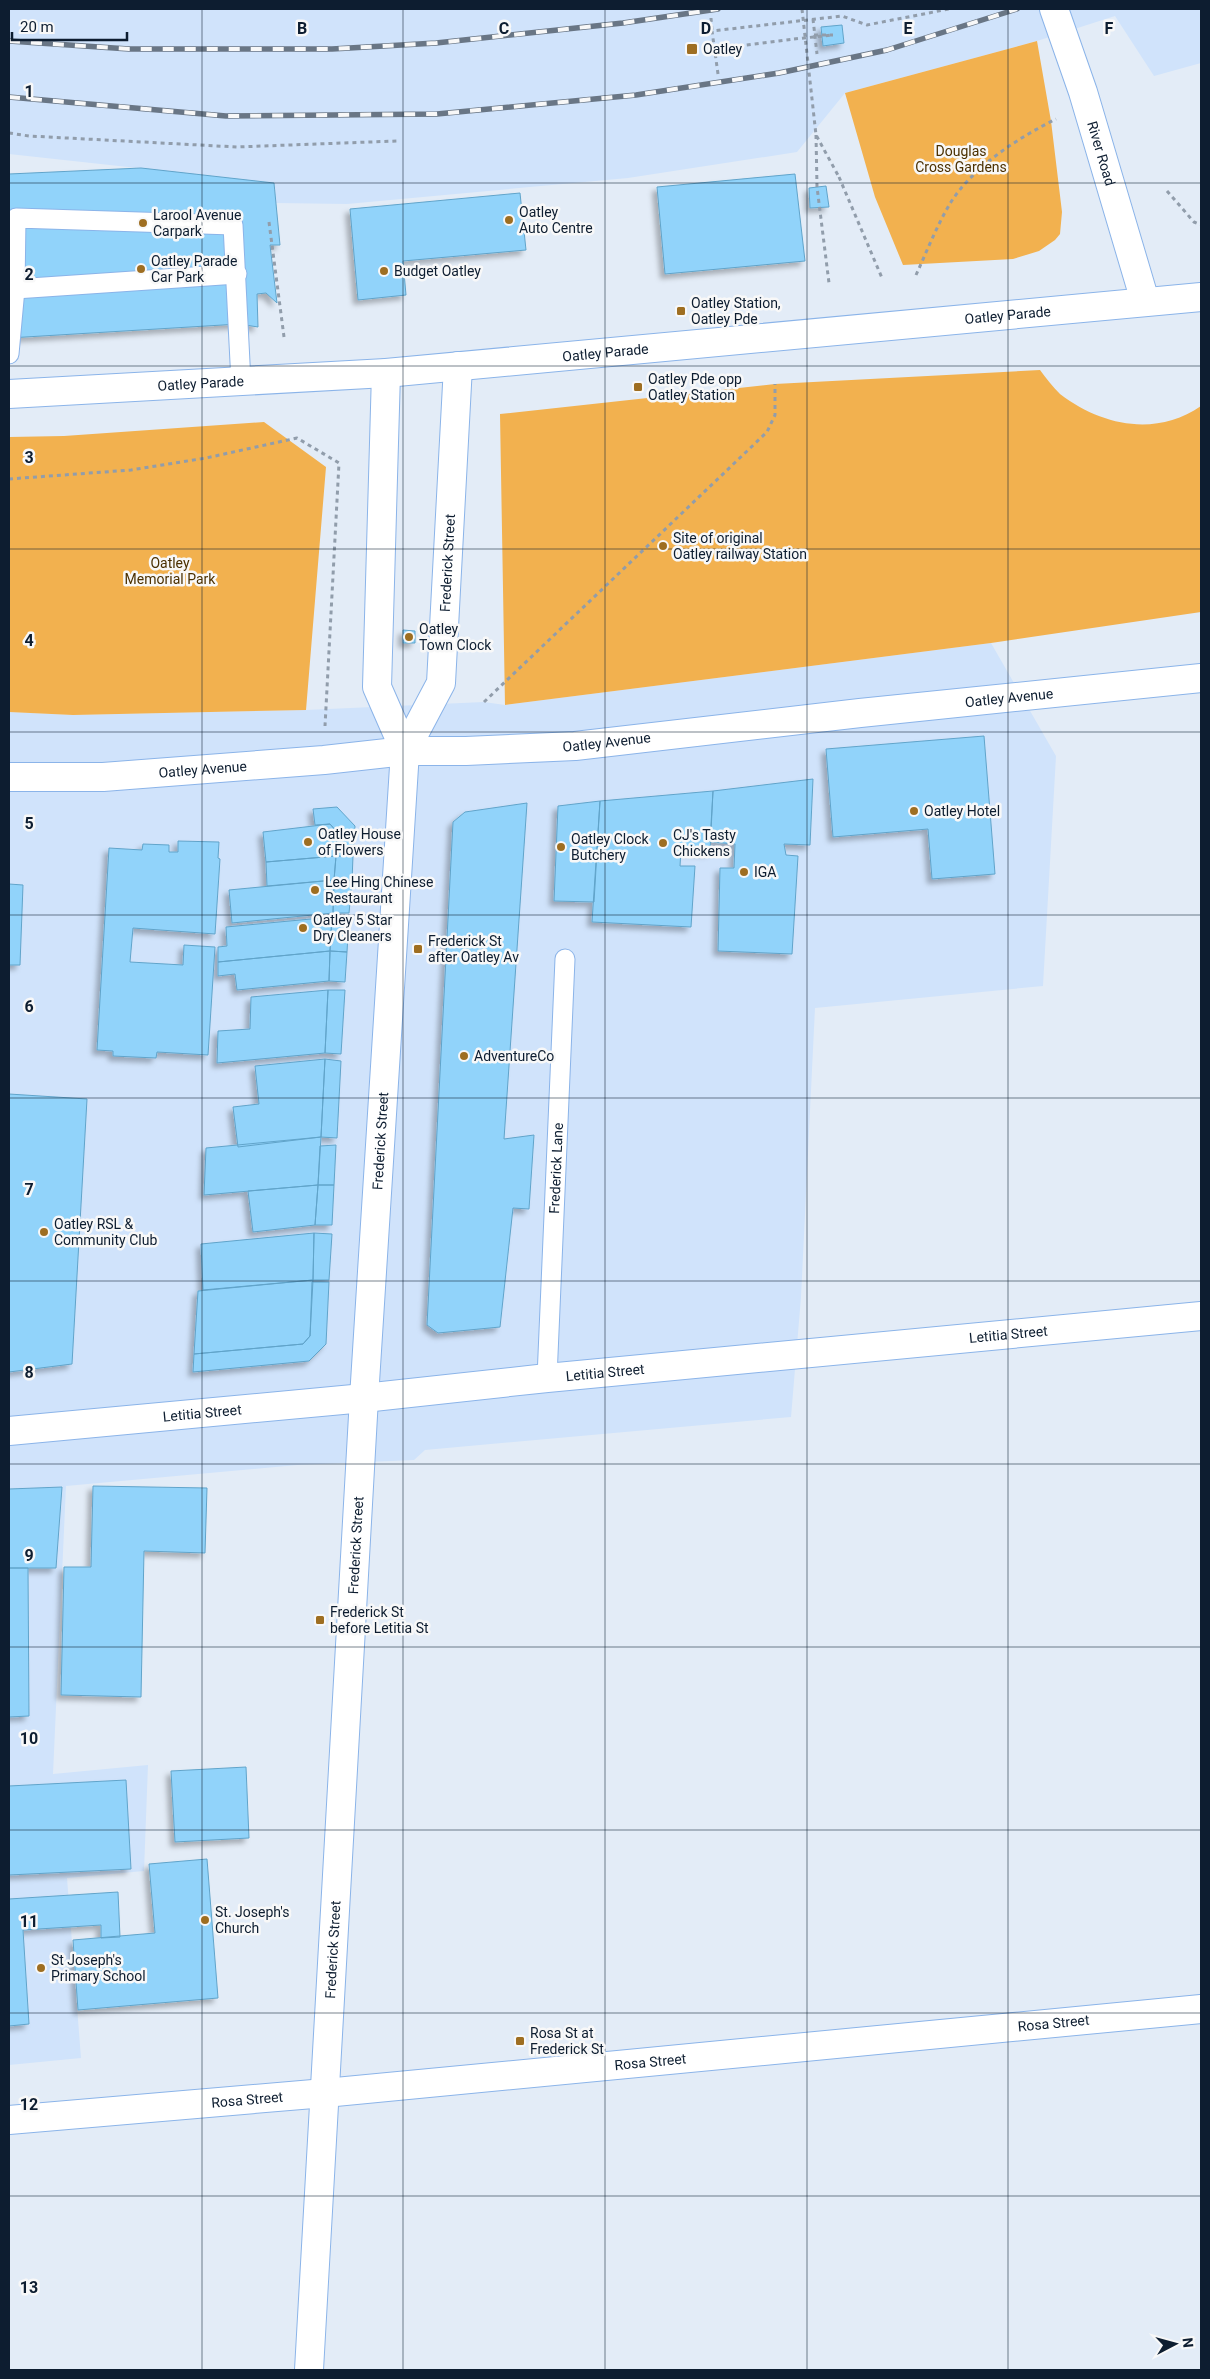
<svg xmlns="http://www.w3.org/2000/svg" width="1210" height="2379" font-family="Roboto,sans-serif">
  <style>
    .built { fill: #d0e3fb }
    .green { fill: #f2b14f }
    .building { fill: #91d3fa; stroke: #61a4ca; filter: url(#shadow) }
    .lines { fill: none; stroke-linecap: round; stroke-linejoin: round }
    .service-casing { stroke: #8bb4e9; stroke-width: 21 }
    .minor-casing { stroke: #8bb4e9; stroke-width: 30 }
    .tertiary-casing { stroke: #8bb4e9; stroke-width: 30 }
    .path { stroke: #919dab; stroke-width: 3; stroke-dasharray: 4 4; stroke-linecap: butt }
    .service { stroke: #fff; stroke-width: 19 }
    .minor { stroke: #fff; stroke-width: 28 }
    .tertiary { stroke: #fff; stroke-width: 28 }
    .rail-casing { stroke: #697685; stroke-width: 5.5 }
    .rail { stroke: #f8f8f8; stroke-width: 4; stroke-dasharray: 11; stroke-linecap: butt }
    .path-bridge { stroke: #919dab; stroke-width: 3; stroke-dasharray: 4 4; stroke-linecap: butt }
    .grid { fill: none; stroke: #0d1d30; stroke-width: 1; stroke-opacity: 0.55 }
    .poi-dot { fill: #9e6e21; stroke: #f8f8f8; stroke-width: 2 }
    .labels { text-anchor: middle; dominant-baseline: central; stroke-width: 5; stroke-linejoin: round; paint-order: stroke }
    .poi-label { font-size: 14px; fill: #0d1d30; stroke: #f8f8f8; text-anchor: start }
    .park-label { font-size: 14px; fill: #4b3001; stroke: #f8f8f8 }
    .street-label { font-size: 14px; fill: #0d1d30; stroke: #f8f8f8 }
    .grid-label { font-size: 16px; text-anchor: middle; font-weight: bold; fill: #0d1d30; stroke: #f8f8f8; stroke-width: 5; stroke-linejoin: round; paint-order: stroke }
  </style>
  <defs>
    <filter id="shadow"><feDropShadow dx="-4.5" dy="4.5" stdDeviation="2.5" flood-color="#0004"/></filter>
  </defs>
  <rect width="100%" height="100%" fill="#e3ecf7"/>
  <!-- built -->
  <path class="built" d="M 9,9 L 1201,9 L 1201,63 L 1154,76 L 1115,16 L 1037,41 L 845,93 L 797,152 L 628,178 L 347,204 L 276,203 L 274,183 L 9,154 Z
    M 991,643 L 1056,756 L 1043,986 L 815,1008 L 801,1297 L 791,1417 L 425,1450 L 414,1460 L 297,1465 L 66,1486 L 53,1774 L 148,1765 L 144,1871 L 67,1878 L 81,2058 L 9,2065 L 9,712 L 73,715 L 306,710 L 484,702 L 505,705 Z"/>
  <!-- green -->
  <path class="green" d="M 1037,41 L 1051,121 L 1062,212 L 1060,234 L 1055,240 L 1039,251 L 1013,259 L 903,265 L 875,197 L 845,93 Z
    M 1040,370 C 1046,378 1053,387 1060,394 C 1102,426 1156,437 1201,406 L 1201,612 L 991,643 L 505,705 L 500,414 L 775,384 Z
    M 264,422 L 326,467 L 306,710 L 73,715 L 9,712 L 9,437 L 64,436 Z"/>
  <!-- building -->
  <path class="building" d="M 842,25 L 844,43 L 823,46 L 821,27 Z
    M 141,168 L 274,183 L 280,245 L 270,245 L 277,303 L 266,293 L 257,294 L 258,327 L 239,324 L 9,338 L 9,174 Z
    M 795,174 L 805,261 L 665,274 L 657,187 Z
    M 826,186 L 829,207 L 810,208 L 809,188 Z
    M 520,193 L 526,250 L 403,261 L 406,295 L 358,300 L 350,209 Z
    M 403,630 L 415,631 L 415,643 L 403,643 Z
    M 984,736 L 995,874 L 932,879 L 928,829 L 833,837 L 826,749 Z
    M 813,779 L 810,845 L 784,844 L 786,855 L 798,856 L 792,954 L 718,951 L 720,868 L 734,868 L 735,844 L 710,842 L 713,791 Z
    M 713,791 L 710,852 L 681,850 L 680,866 L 695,866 L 691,927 L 592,922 L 600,801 Z
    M 600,801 L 594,902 L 554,901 L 558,806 Z
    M 527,803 L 504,1139 L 534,1135 L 529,1209 L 513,1208 L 500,1327 L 438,1333 L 427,1325 L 453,822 L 465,812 Z
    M 337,807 L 355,826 L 353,856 L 336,856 L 337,832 L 330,824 L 315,825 L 313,809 Z
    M 330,824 L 337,832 L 336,856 L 266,862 L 263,832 Z
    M 178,841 L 219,842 L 218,858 L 220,859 L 215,934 L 133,928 L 130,962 L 183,965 L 184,945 L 215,947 L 208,1055 L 157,1052 L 156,1058 L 113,1056 L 113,1051 L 97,1050 L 109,848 L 142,850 L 143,844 L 169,845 L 169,852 L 178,852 Z
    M 336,856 L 334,880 L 267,886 L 266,862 Z
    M 336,856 L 353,856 L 352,881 L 334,880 Z
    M 334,880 L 333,913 L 232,923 L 229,890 Z
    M 334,880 L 352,881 L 349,913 L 333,913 Z
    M 9,884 L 23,885 L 20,965 L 9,965 Z
    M 332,917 L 330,951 L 218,962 L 218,947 L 227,946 L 226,927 Z
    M 332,917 L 349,917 L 347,952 L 330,951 Z
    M 330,951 L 329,981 L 237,990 L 235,974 L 218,976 L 218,962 Z
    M 330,951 L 347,952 L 345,982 L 329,981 Z
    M 328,990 L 325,1053 L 217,1063 L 218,1031 L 250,1029 L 251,997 Z
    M 328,990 L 345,990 L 341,1054 L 325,1053 Z
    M 325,1059 L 321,1137 L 238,1147 L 233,1107 L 259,1104 L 255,1066 Z
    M 325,1059 L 341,1061 L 337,1138 L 321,1137 Z
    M 9,1094 L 87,1099 L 72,1364 L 9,1372 Z
    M 321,1137 L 318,1185 L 204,1195 L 206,1148 Z
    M 336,1145 L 334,1185 L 318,1185 L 320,1146 Z
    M 318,1185 L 315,1225 L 253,1232 L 248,1191 Z
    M 318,1185 L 334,1185 L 332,1225 L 315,1225 Z
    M 314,1233 L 313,1280 L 203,1290 L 201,1244 Z
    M 314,1233 L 332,1234 L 329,1280 L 313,1280 Z
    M 313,1280 L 310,1336 L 303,1344 L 194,1354 L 198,1291 Z
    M 312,1282 L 329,1282 L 326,1344 L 309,1361 L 193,1372 L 194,1354 L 303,1344 L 310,1336 Z
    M 93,1486 L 207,1488 L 205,1553 L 144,1551 L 141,1697 L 61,1695 L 64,1567 L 91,1567 Z
    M 62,1487 L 56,1568 L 9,1568 L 9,1489 Z
    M 9,1568 L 28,1568 L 29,1716 L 9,1717 Z
    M 246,1767 L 249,1838 L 175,1842 L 171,1771 Z
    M 126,1780 L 131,1869 L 9,1875 L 9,1786 Z
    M 207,1859 L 218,1998 L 78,2010 L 73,1940 L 155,1933 L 149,1864 Z
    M 118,1892 L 120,1937 L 101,1938 L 101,1925 L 23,1930 L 29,2024 L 9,2026 L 9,1899 Z"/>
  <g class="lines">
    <!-- service casing -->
    <g class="service-casing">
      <g id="service">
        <path d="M 15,289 L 237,274"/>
        <path d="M 9,354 L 15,289 L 16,218 L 233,225 L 241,382"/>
        <path id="s1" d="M 547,1378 L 565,959"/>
      </g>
    </g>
    <!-- minor casing -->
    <g class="minor-casing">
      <g id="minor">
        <path d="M 386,373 L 377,687 L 405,751"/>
        <path id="s2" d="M 9,777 L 103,777 L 324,760 L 405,751 L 466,751 L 575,746 L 860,713 L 1201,678"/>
        <path id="s3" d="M 9,1431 L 364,1398 L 547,1378 L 1201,1316"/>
        <path id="s4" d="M 9,2120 L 325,2093 L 1201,2009"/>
        <path id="s5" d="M 309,2370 L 364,1398 L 405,751 L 441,683 L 458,366"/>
      </g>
    </g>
    <!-- tertiary casing -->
    <g class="tertiary-casing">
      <g id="tertiary">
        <path id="s6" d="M 1054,9 L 1083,92 L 1145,301"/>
        <path id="s7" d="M 9,394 L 386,373 L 1201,297"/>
      </g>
    </g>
    <!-- path -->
    <path class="path" d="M 711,18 L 712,31
      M 813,19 L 817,54
      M 814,35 L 833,35
      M 715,49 L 794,39
      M 718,74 L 712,31 L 842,16 L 867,25 L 949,9
      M 9,133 L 29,136 L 237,147 L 397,141
      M 816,135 L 817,187 L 829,283
      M 839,177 L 882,278
      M 1167,191 L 1194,222 L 1201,225
      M 269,222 L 284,337
      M 916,275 C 927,251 937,225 951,202 C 974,166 1018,138 1056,119
      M 9,479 L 131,470 L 206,458 L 297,438 L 339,463 L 325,726
      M 484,702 L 767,432 L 775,415 L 775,384"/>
    <!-- service -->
    <use href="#service" class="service"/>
    <!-- minor -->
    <use href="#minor" class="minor"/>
    <!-- tertiary -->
    <use href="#tertiary" class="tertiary"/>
    <!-- rail casing -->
    <g class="rail-casing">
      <path id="rail" d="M 9,41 L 129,49 L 332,49 L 436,43 L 623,23 L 718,9
        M 9,97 L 226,116 L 437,114 L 636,95 L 779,73 L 887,50 L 1017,9"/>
    </g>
    <!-- rail -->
    <use href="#rail" class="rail"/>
    <!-- path-bridge -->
    <path class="path-bridge" d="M 802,9 L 816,135 L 839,177
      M 794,39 L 833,35"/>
  </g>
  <!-- grid -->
  <path class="grid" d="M 202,9 L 202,2370M 403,9 L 403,2370M 605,9 L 605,2370M 807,9 L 807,2370M 1008,9 L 1008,2370M 9,183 L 1201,183M 9,366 L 1201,366M 9,549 L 1201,549M 9,732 L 1201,732M 9,915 L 1201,915M 9,1098 L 1201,1098M 9,1281 L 1201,1281M 9,1464 L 1201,1464M 9,1647 L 1201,1647M 9,1830 L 1201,1830M 9,2013 L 1201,2013M 9,2196 L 1201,2196"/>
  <!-- markers -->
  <g class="poi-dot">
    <rect x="686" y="43" width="12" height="12" rx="2.5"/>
    <circle cx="509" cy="220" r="5"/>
    <circle cx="143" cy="223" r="5"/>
    <circle cx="141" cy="269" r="5"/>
    <circle cx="384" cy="271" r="5"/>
    <rect x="676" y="306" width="10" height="10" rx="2.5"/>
    <rect x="633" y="382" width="10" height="10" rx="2.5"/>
    <circle cx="663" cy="546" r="5"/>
    <circle cx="409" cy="637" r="5"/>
    <circle cx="914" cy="811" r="5"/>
    <circle cx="308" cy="842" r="5"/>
    <circle cx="663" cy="843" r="5"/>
    <circle cx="561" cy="847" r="5"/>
    <circle cx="744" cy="872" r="5"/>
    <circle cx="315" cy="890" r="5"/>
    <circle cx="303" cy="928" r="5"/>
    <rect x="413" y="944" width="10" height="10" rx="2.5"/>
    <circle cx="464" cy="1056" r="5"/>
    <circle cx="44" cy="1232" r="5"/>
    <rect x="315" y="1615" width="10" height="10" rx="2.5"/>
    <circle cx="205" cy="1920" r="5"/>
    <circle cx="41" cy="1968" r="5"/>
    <rect x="515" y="2036" width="10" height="10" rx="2.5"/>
  </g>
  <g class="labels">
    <!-- poi labels -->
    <g class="poi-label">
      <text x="703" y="49">Oatley</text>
      <text x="519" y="212">Oatley<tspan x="519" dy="16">Auto Centre</tspan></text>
      <text x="153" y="215">Larool Avenue<tspan x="153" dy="16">Carpark</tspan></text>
      <text x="151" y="261">Oatley Parade<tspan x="151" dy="16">Car Park</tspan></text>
      <text x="394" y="271">Budget Oatley</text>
      <text x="691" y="303">Oatley Station,<tspan x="691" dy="16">Oatley Pde</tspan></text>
      <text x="648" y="379">Oatley Pde opp<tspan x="648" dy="16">Oatley Station</tspan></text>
      <text x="673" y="538">Site of original<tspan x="673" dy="16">Oatley railway Station</tspan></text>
      <text x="419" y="629">Oatley<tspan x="419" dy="16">Town Clock</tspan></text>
      <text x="924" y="811">Oatley Hotel</text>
      <text x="318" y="834">Oatley House<tspan x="318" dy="16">of Flowers</tspan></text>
      <text x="673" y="835">CJ's Tasty<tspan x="673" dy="16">Chickens</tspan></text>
      <text x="571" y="839">Oatley Clock<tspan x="571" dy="16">Butchery</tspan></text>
      <text x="754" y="872">IGA</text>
      <text x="325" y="882">Lee Hing Chinese<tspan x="325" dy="16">Restaurant</tspan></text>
      <text x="313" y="920">Oatley 5 Star<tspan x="313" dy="16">Dry Cleaners</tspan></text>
      <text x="428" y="941">Frederick St<tspan x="428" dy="16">after Oatley Av</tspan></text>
      <text x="474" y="1056">AdventureCo</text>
      <text x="54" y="1224">Oatley RSL &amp;<tspan x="54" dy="16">Community Club</tspan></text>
      <text x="330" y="1612">Frederick St<tspan x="330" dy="16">before Letitia St</tspan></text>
      <text x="215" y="1912">St. Joseph's<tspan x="215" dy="16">Church</tspan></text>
      <text x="51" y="1960">St Joseph's<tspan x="51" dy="16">Primary School</tspan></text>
      <text x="530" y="2033">Rosa St at<tspan x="530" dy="16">Frederick St</tspan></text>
    </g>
    <!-- park labels -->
    <g class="park-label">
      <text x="961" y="151">Douglas<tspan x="961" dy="16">Cross Gardens</tspan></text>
      <text x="170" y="563">Oatley<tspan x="170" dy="16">Memorial Park</tspan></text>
    </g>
    <!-- street labels -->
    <g class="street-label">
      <text stroke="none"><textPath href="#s6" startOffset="152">River Road</textPath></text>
      <text stroke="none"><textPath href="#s7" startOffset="1002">Oatley Parade</textPath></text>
      <text stroke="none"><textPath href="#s7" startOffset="598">Oatley Parade</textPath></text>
      <text stroke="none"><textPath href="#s7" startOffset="192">Oatley Parade</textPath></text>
      <text stroke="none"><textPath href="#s5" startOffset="1819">Frederick Street</textPath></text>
      <text stroke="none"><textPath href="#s2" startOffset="1004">Oatley Avenue</textPath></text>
      <text stroke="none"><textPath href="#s2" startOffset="599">Oatley Avenue</textPath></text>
      <text stroke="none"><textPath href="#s2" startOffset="194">Oatley Avenue</textPath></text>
      <text stroke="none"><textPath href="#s5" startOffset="1231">Frederick Street</textPath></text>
      <text stroke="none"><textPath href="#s1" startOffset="210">Frederick Lane</textPath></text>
      <text stroke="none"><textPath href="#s3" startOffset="1004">Letitia Street</textPath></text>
      <text stroke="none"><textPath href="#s3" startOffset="599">Letitia Street</textPath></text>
      <text stroke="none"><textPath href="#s3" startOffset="194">Letitia Street</textPath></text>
      <text stroke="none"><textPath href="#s5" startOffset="826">Frederick Street</textPath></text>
      <text stroke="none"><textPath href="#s5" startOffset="421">Frederick Street</textPath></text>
      <text stroke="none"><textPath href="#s4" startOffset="1049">Rosa Street</textPath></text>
      <text stroke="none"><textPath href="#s4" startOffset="644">Rosa Street</textPath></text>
      <text stroke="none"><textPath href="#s4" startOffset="239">Rosa Street</textPath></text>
    </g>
  </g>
  <g class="grid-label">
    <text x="302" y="34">B</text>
    <text x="504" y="34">C</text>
    <text x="706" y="34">D</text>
    <text x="908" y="34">E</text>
    <text x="1109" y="34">F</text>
    <text x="29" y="97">1</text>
    <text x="29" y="280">2</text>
    <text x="29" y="463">3</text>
    <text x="29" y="646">4</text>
    <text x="29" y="829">5</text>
    <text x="29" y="1012">6</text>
    <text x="29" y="1195">7</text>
    <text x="29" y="1378">8</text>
    <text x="29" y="1561">9</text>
    <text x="29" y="1744">10</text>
    <text x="29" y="1927">11</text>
    <text x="29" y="2110">12</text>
    <text x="29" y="2293">13</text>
  </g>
  <!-- border -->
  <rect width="1210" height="2379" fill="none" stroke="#0d1d30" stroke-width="20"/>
  <!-- north arrow -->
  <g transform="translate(1175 2344) rotate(84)" stroke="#f8f8f8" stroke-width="4" paint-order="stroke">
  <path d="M0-4L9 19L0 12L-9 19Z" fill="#0d1d30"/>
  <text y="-8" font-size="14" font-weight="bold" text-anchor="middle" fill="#0d1d30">N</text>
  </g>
  <!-- scale -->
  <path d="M12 32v8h115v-8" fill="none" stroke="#0d1d30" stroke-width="2.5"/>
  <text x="20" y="32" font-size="15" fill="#0d1d30" stroke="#f8f8f8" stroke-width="4" paint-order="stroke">20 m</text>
</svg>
